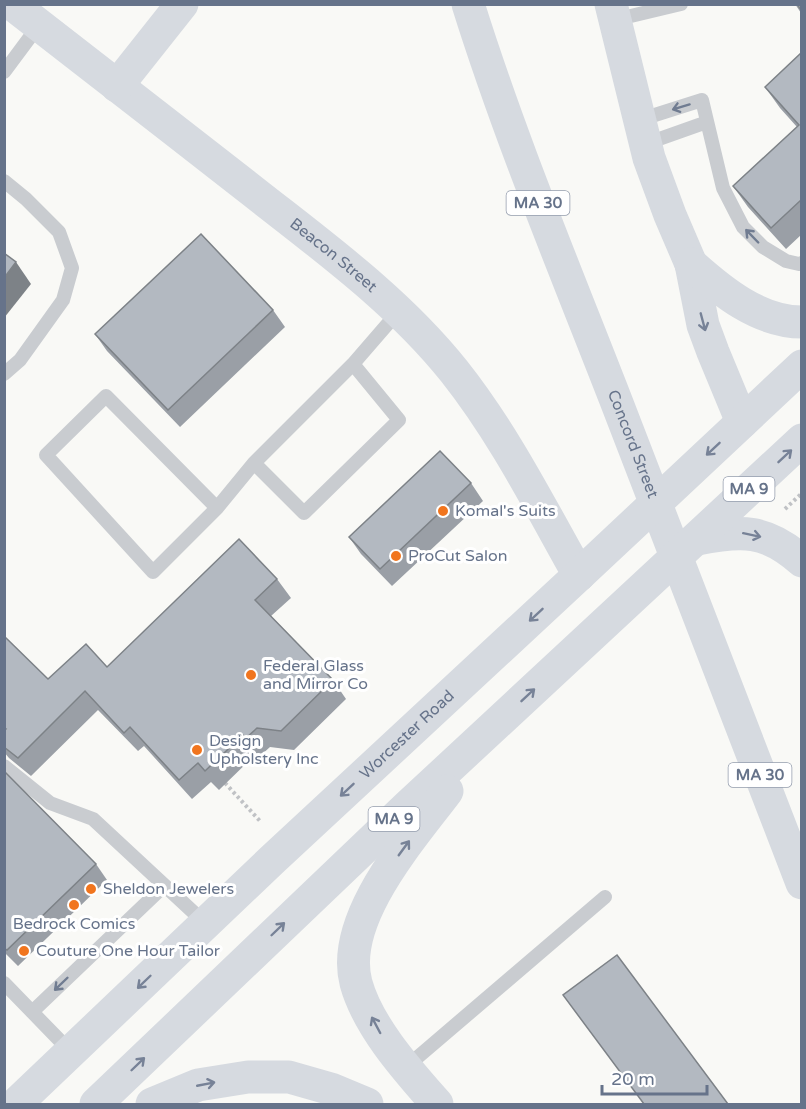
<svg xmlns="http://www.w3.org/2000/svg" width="806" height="1109" font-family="'Varela Round',sans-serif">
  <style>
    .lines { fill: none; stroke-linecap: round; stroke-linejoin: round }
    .path { stroke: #c0c2c5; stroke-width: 4; stroke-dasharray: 3 3; stroke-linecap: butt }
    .lane { stroke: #c9ccd0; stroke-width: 14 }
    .secondary { stroke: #d6dae0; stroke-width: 33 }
    .primary { stroke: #d6dae0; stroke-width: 33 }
    .highway { stroke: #d6dae0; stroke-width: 33 }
    .wall { fill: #9a9fa6 }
    .shaded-wall { fill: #7d8287 }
    .building { fill: #b3b9c1; stroke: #7d8287; stroke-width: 1.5 }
    .oneway { stroke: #707c91 }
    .oneway2 { stroke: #778297 }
    .poi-dot { fill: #f1751e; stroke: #fff; stroke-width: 2 }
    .labels { text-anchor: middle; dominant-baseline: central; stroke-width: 6; stroke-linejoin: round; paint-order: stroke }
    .shield { fill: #fff; stroke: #949dad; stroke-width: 1.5 }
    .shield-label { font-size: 15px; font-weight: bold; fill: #66738a }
    .street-label { font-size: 16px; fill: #66738a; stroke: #fff }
    .poi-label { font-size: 16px; fill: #66738a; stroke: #fff; text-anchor: start }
  </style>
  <rect width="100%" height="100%" fill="#f9f9f6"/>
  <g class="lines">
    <!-- path -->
    <path class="path" d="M 785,509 L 801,494
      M 225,783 L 260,821"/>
    <!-- lane -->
    <path class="lane" d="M 614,20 L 681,4
      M 4,72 L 39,25
      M 639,120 L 702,100 L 723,188 L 743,227 L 763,247 L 786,261 L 799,264 L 802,263
      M 645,144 L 707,122
      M 4,181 L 26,199 L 59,232 L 72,268 L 63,300 L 20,360 L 4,374
      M 254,463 L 304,513 L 399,420 L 353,364 L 398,312
      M 217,508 L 153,572 L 46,455 L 106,396 L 217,508 L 254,463 L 353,364
      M 4,766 L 50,803 L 93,819 L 205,923
      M 4,983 L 71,1052
      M 32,1012 L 164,886
      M 405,1068 L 605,897"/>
    <!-- secondary -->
    <g class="secondary">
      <path id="s1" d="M 12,4 C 94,67 174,130 255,193 C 325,248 398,301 454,371 C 504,434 540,506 579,575"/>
      <path d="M 117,86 L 182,4"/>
    </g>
    <!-- primary -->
    <g class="primary">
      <path id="s2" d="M 468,4 C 510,138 564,267 615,398 C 678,559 739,721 802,883"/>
      <path d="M 611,4 L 649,158 L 670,215 L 691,264"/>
    </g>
    <!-- highway -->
    <g class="highway">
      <path d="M 691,264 L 703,325 L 713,352 L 742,422"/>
      <path d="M 691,264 C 721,291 759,322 802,322"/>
      <path d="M 697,539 C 742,530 766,529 802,561"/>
      <path id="s3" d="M 16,1104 L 272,860 L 579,575 L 802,366"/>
      <path d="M 96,1104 L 408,806 L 802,440"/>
      <path d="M 152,1104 L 198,1085 L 248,1077 L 289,1077 L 331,1089 L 367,1104"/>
      <path d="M 437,1104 C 408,1071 368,1027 356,983 C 339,919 411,839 447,791"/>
    </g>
  </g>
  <!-- wall -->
  <path class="wall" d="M 795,4 L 801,4 L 801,13 Z
    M 801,53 L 801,235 L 786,249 L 748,207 L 733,186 L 797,127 L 780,108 L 765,87 Z
    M 273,310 L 285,327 L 180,427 L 107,351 L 95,334 Z
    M 471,483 L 483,501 L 392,586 L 361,554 L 349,537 Z
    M 277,579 L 291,598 L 271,616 L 333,680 L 346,699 L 294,750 L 270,747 L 259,757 L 256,754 L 219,790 L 211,782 L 192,799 L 144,746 L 138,751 L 98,710 L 31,776 L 9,758 L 4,752 L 4,636 L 48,679 L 107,667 Z
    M 4,771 L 96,864 L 107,880 L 18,966 L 4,952 Z
    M 563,995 L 728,1104 L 644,1104 Z"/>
  <!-- shaded-wall -->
  <path class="shaded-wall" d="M 16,262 L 31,284 L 4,318 L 4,278 Z"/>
  <!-- building -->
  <path class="building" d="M 797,4 L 801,4 L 801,10 Z
    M 801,53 L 801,200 L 771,228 L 733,186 L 799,125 L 765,87 Z
    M 201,234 L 273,310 L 168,410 L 95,334 Z
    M 4,253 L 16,262 L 4,278 Z
    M 440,451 L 471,483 L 380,569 L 349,537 Z
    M 239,539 L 277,579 L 255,600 L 333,680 L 281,731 L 257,728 L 246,738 L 243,735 L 205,771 L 198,763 L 179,780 L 130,727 L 124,733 L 85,691 L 18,758 L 4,747 L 4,731 L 6,729 L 4,728 L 4,636 L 48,679 L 86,644 L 107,667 Z
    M 4,771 L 96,864 L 7,950 L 4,948 Z
    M 617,955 L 728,1104 L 644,1104 L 563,995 Z"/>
  <!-- one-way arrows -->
  <defs><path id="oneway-shaft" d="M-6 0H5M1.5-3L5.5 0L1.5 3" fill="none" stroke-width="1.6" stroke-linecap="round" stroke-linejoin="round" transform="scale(1.5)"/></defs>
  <g class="oneway">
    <use href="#oneway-shaft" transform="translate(681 107) rotate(163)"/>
    <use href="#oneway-shaft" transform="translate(752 236) rotate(-134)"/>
    <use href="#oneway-shaft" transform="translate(61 984) rotate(136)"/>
  </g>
  <g class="oneway2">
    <use href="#oneway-shaft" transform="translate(703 322) rotate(75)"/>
    <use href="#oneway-shaft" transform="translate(713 449) rotate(137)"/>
    <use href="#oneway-shaft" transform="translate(785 456) rotate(-43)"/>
    <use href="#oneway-shaft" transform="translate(752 535) rotate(12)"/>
    <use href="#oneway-shaft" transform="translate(536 615) rotate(137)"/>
    <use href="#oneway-shaft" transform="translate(528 695) rotate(-43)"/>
    <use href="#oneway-shaft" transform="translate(347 790) rotate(137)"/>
    <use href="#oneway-shaft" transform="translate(404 848) rotate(-54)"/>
    <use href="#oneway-shaft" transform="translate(278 929) rotate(-44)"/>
    <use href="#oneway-shaft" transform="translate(144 982) rotate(136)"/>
    <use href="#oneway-shaft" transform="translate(376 1025) rotate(-118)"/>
    <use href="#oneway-shaft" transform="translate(138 1064) rotate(-44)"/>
    <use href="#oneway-shaft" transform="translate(206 1084) rotate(-11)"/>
  </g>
  <!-- markers -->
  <g class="poi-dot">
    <circle cx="443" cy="511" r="6"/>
    <circle cx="396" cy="556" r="6"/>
    <circle cx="251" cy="675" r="6"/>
    <circle cx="197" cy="750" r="6"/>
    <circle cx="91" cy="889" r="6"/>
    <circle cx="74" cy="905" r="6"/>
    <circle cx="24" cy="951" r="6"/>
  </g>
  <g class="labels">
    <!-- shield labels -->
    <g class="shield">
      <rect x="506.5" y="191" width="63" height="24" rx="4.5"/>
      <rect x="723.5" y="477" width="51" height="24" rx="4.5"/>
      <rect x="728.5" y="763" width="63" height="24" rx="4.5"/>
      <rect x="368.5" y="807" width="51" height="24" rx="4.5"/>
    </g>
    <g class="shield-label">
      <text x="538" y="203">MA 30</text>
      <text x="749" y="489">MA 9</text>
      <text x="760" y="775">MA 30</text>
      <text x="394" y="819">MA 9</text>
    </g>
    <!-- street labels -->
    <g class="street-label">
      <text stroke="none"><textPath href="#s1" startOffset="408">Beacon Street</textPath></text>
      <text stroke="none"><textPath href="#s2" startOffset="470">Concord Street</textPath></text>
      <text stroke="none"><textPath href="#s3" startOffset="538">Worcester Road</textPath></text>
    </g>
    <!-- poi labels -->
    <g class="poi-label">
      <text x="455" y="511">Komal's Suits</text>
      <text x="408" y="556">ProCut Salon</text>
      <text x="263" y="666">Federal Glass<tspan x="263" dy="18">and Mirror Co</tspan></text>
      <text x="209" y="741">Design<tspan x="209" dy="18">Upholstery Inc</tspan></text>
      <text x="103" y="889">Sheldon Jewelers</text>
      <text x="74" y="924" text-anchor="middle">Bedrock Comics</text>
      <text x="36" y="951">Couture One Hour Tailor</text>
    </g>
  </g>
  <!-- border -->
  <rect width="806" height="1109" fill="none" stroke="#66738a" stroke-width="12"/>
  <!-- scale -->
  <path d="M602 1085v9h105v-9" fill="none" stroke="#66738a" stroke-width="3"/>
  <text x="611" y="1085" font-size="18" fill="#66738a" stroke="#ffffff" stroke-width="4.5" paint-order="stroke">20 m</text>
</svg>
